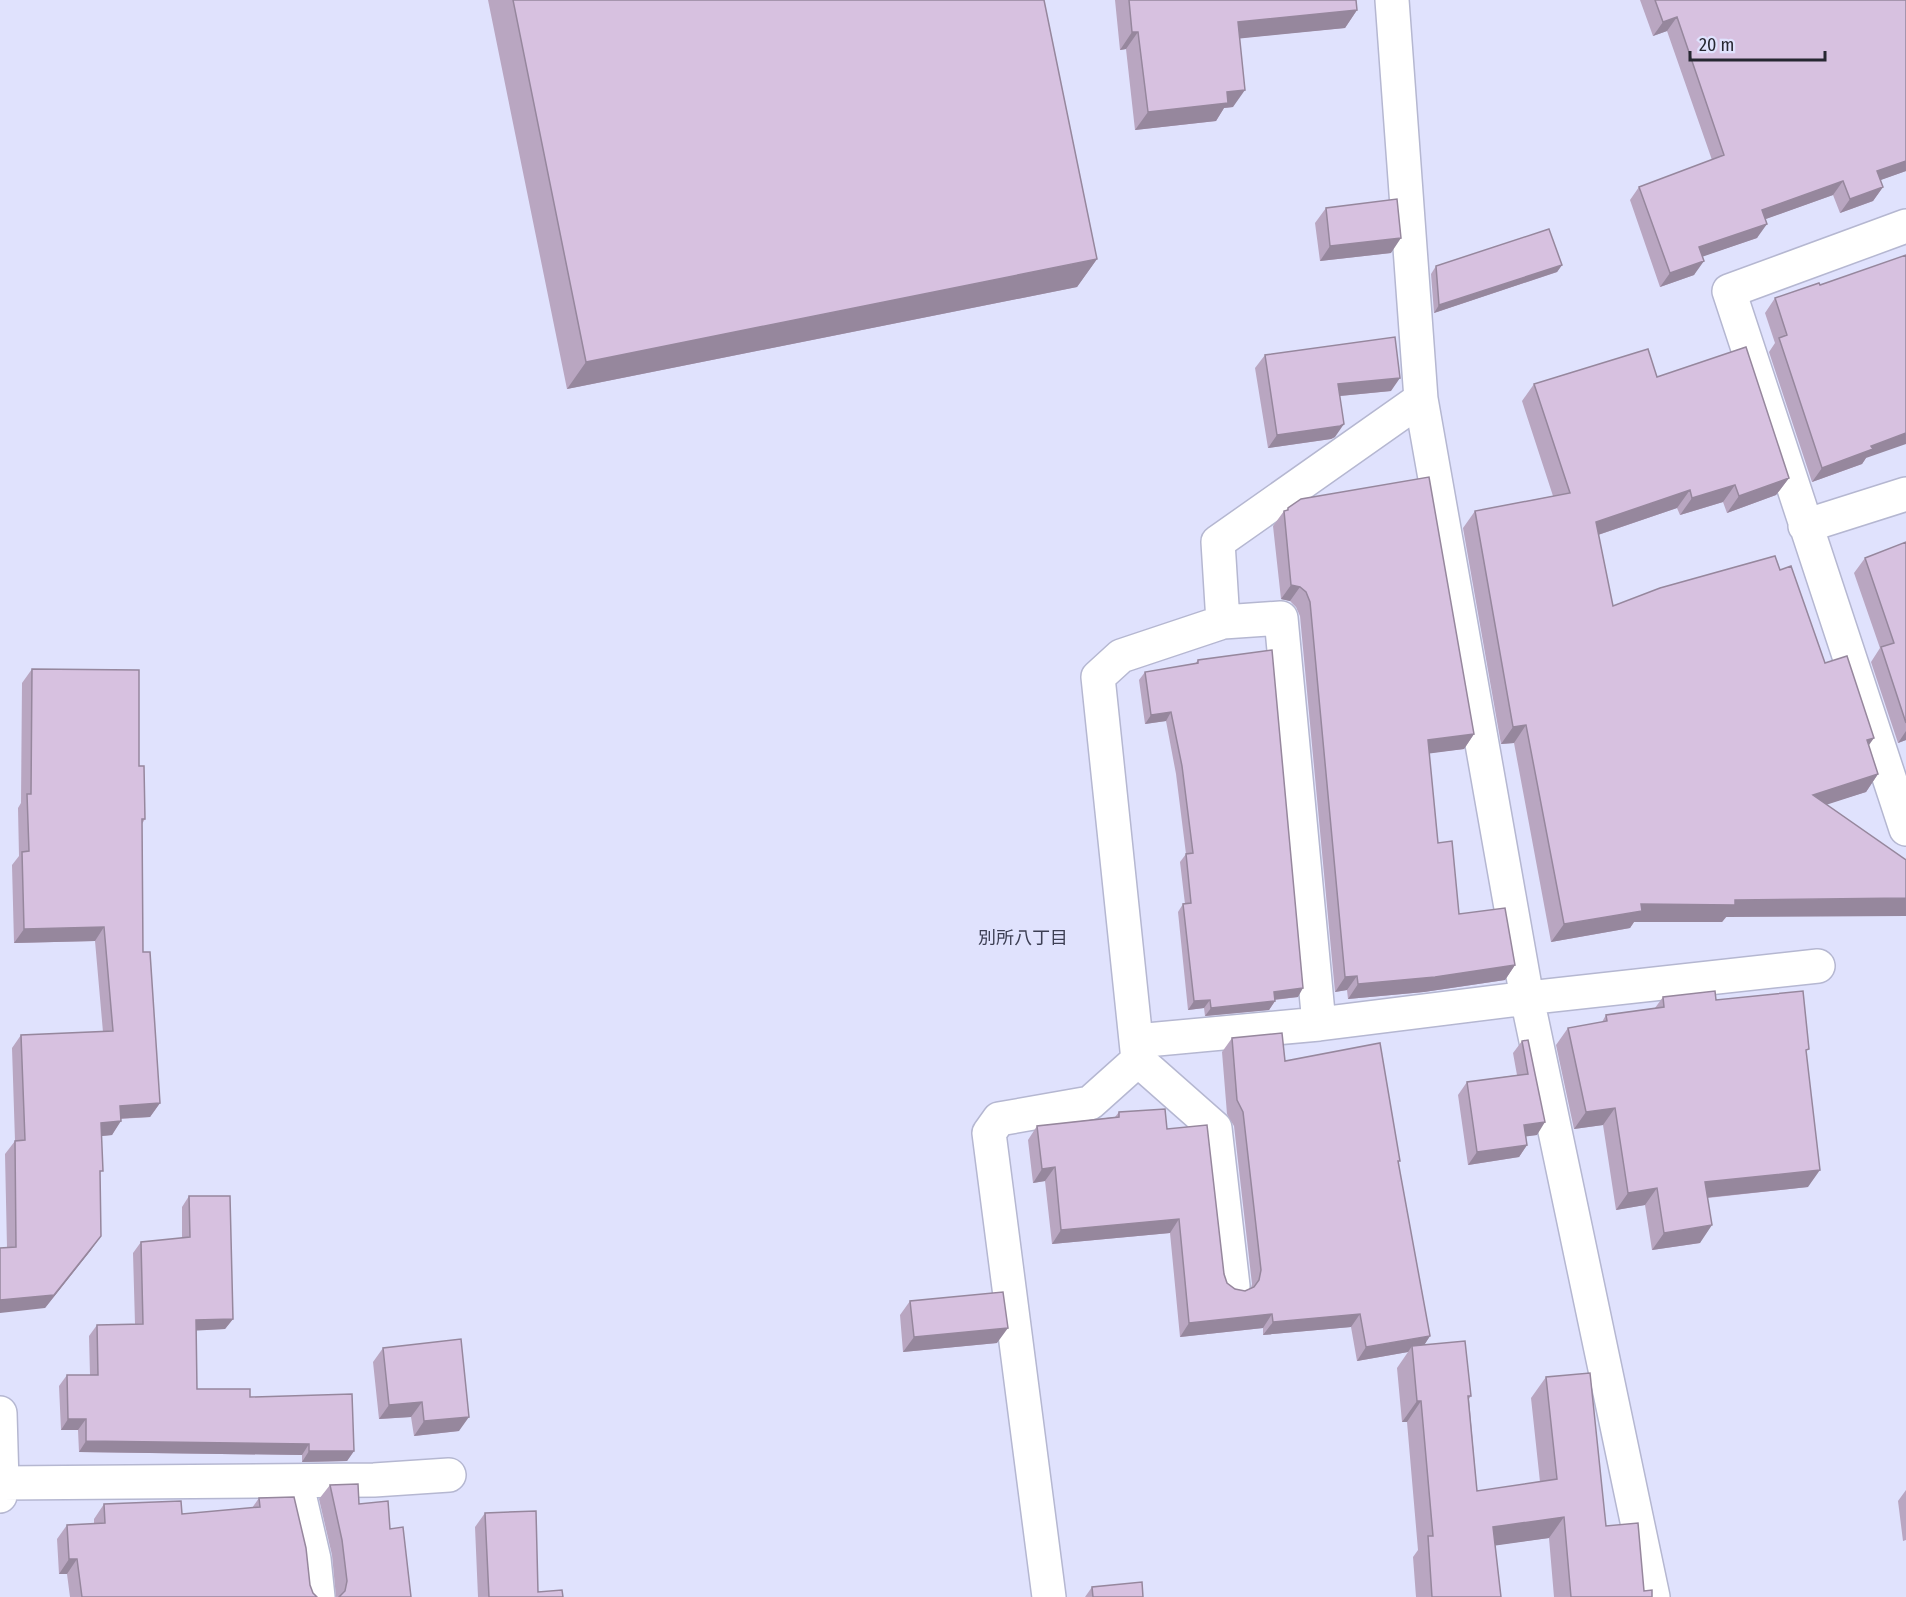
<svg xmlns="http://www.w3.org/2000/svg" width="1906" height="1597" font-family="'Fira Sans Condensed','Noto Sans JP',sans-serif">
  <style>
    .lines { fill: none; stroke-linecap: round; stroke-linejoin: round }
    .street-casing { stroke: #b5b7d1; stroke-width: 36 }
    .street { stroke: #fff; stroke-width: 33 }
    .wall { fill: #b9a6c1 }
    .shaded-wall { fill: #96879d }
    .building { fill: #d7c1e0; stroke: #96879d; stroke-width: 1.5 }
    .labels { text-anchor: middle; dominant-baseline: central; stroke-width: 5; stroke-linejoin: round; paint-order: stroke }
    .neighbourhood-label { font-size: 18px; fill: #3c3e53; stroke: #e0e2fd }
  </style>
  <rect width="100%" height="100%" fill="#e0e2fd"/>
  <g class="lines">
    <!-- street casing -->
    <g class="street-casing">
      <path id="street" d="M 1392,0 L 1421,399 L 1527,998 L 1653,1597
        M 1906,226 L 1729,291 L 1906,829
        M 1805,526 L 1906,494
        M 1223,622 L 1281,618 L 1319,1024
        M 1136,1041 L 1319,1024 L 1527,998 L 1818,966
        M 1138,1060 L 1215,1128 L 1233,1286
        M 0,1413 L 2,1483 L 0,1496
        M 296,1481 L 314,1559 L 318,1597
        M 2,1483 L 374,1480 L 449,1475
        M 1049,1597 L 989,1133 L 999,1119 L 1090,1103 L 1138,1060 L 1098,677 L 1121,656 L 1223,622 L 1218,542 L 1421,399"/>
    </g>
    <!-- street -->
    <use href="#street" class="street"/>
  </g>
  <!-- wall -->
  <path class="wall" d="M 488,0 L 1044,0 L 1097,259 L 1077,287 L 567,389 Z
    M 1115,0 L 1356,0 L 1357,10 L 1345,28 L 1239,38 L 1233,107 L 1224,108 L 1216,121 L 1135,130 L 1126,49 L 1120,50 Z
    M 1640,0 L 1906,0 L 1906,171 L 1880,180 L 1883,187 L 1873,201 L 1840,213 L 1833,195 L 1765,219 L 1757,238 L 1703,256 L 1694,275 L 1660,287 L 1630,200 L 1639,187 L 1712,160 L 1667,31 L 1653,36 Z
    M 1326,208 L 1391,253 L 1320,261 L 1315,223 Z
    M 1562,265 L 1557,272 L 1434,313 L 1431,274 L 1436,266 Z
    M 1775,298 L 1866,458 L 1862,464 L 1812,482 L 1769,352 L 1775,343 L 1765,313 Z
    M 1265,355 L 1391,391 L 1340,396 L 1335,437 L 1331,439 L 1268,448 L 1255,368 Z
    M 1657,377 L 1789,478 L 1776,495 L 1727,513 L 1723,502 L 1680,515 L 1677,508 L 1598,535 L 1613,606 L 1780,570 L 1825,663 L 1869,746 L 1878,774 L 1866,792 L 1826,804 L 1722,922 L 1634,922 L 1630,928 L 1551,942 L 1514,743 L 1501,744 L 1463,528 L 1475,511 L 1553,496 L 1522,401 L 1534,384 Z
    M 1288,508 L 1474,734 L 1464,749 L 1429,753 L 1438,843 L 1459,914 L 1515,965 L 1505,980 L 1424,992 L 1348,999 L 1347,990 L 1335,992 L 1300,616 L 1296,607 L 1290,601 L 1281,599 L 1273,526 L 1284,511 L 1286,511 Z
    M 1906,542 L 1906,740 L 1898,743 L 1871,662 L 1880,648 L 1854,573 L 1865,558 Z
    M 1198,660 L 1298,997 L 1275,1000 L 1275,1001 L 1269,1010 L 1205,1016 L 1204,1008 L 1188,1010 L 1178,912 L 1183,904 L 1185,904 L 1180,862 L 1186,854 L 1176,774 L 1166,721 L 1145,724 L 1139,680 L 1145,672 L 1195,664 Z
    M 32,669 L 139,766 L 145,819 L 142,824 L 143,952 L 160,1103 L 150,1117 L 121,1119 L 112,1135 L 102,1136 L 100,1174 L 91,1250 L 45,1308 L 7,1248 L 5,1154 L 15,1141 L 12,1048 L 21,1035 L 103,1032 L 95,941 L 14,943 L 12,865 L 19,856 L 18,808 L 21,803 L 22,683 Z
    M 1663,997 L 1716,1000 L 1807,1053 L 1808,1187 L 1708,1198 L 1700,1243 L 1652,1250 L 1645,1205 L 1616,1210 L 1603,1125 L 1574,1129 L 1556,1045 L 1568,1028 L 1602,1022 L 1606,1015 L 1655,1008 Z
    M 1232,1038 L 1285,1061 L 1398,1163 L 1430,1336 L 1424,1345 L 1471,1396 L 1469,1399 L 1477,1491 L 1540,1482 L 1531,1398 L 1546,1377 L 1606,1526 L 1644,1591 L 1652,1597 L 1554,1597 L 1549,1538 L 1495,1545 L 1501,1597 L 1416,1597 L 1413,1557 L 1418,1550 L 1407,1422 L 1402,1422 L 1397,1368 L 1408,1352 L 1357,1361 L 1351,1327 L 1263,1335 L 1263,1328 L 1180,1337 L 1170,1233 L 1052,1244 L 1045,1181 L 1033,1183 L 1028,1140 L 1037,1126 L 1115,1117 L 1119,1112 L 1167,1129 L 1227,1283 L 1235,1289 L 1245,1291 L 1251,1288 L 1252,1284 L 1234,1126 L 1227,1114 L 1222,1052 Z
    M 1528,1040 L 1537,1135 L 1526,1136 L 1527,1145 L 1519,1157 L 1468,1165 L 1458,1095 L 1467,1082 L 1517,1075 L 1513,1053 L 1522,1041 Z
    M 189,1196 L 233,1319 L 225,1329 L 196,1330 L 197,1389 L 250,1397 L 354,1451 L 347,1461 L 302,1462 L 302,1455 L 79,1452 L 78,1430 L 61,1430 L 59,1386 L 67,1375 L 90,1375 L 89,1336 L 97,1325 L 135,1324 L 133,1253 L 141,1242 L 182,1238 L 182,1207 Z
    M 910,1301 L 997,1343 L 903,1352 L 900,1315 Z
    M 383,1348 L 459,1431 L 414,1436 L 411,1417 L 379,1419 L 373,1362 Z
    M 330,1485 L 359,1504 L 390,1529 L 411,1597 L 336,1597 L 332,1555 L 319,1499 Z
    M 1906,1490 L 1906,1540 L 1903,1541 L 1898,1501 Z
    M 259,1498 L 310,1585 L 313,1593 L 317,1597 L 70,1597 L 67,1574 L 59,1574 L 57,1539 L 67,1525 L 94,1524 L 94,1519 L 104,1504 L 182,1514 L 252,1508 Z
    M 485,1513 L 538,1592 L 563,1597 L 478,1597 L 475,1527 Z
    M 1092,1587 L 1143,1597 L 1085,1597 Z"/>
  <!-- shaded-wall -->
  <path class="shaded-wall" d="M 1357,10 L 1345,28 L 1225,40 L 1238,22 Z
    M 1677,17 L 1667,31 L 1653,36 L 1663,22 Z
    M 1132,32 L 1138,32 L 1126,49 L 1120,50 Z
    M 1245,90 L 1233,107 L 1224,108 L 1216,121 L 1135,130 L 1148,112 L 1227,92 Z
    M 1906,161 L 1906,171 L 1867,185 L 1877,171 Z
    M 1843,181 L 1833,195 L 1752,224 L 1762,210 Z
    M 1883,187 L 1873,201 L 1840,213 L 1850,199 Z
    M 1767,224 L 1757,238 L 1690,261 L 1699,247 Z
    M 1401,238 L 1391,253 L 1320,261 L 1330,246 Z
    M 1097,259 L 1077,287 L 567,389 L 586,362 Z
    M 1704,261 L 1694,275 L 1660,287 L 1670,273 Z
    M 1562,265 L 1557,272 L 1434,313 L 1439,305 Z
    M 1400,378 L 1391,391 L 1329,397 L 1338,384 Z
    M 1344,424 L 1335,437 L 1331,439 L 1268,448 L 1277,435 Z
    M 1906,433 L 1906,444 L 1866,458 L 1862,464 L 1812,482 L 1822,468 L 1871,446 Z
    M 1789,478 L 1776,495 L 1727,513 L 1739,496 Z
    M 1735,485 L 1723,502 L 1680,515 L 1692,498 Z
    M 1690,490 L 1677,508 L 1583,540 L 1596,522 Z
    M 1291,585 L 1300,587 L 1290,601 L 1281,599 Z
    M 1171,712 L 1166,721 L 1145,724 L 1151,715 Z
    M 1526,725 L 1514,743 L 1501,744 L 1513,727 Z
    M 1906,731 L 1906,740 L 1898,743 Z
    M 1474,734 L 1464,749 L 1418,755 L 1428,740 Z
    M 1874,738 L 1862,755 L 1867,740 Z
    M 1878,774 L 1866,792 L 1801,813 L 1813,795 Z
    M 1906,898 L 1906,916 L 1726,917 L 1722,922 L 1634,922 L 1630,928 L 1551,942 L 1564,924 L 1641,904 L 1735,900 Z
    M 104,927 L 95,941 L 14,943 L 24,929 Z
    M 1515,965 L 1505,980 L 1424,992 L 1348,999 L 1358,984 Z
    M 1357,976 L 1347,990 L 1335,992 L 1345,977 Z
    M 1303,988 L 1298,997 L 1269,1000 L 1274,992 Z
    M 1210,1000 L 1204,1008 L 1188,1010 L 1194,1001 Z
    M 1275,1001 L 1269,1010 L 1205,1016 L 1211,1008 Z
    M 160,1103 L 150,1117 L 110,1119 L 120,1106 Z
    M 1615,1108 L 1603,1125 L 1574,1129 L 1586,1112 Z
    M 121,1121 L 112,1135 L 92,1137 L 101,1123 Z
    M 1545,1122 L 1537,1135 L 1516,1138 L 1524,1125 Z
    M 1527,1145 L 1519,1157 L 1468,1165 L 1477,1152 Z
    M 1055,1167 L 1045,1181 L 1033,1183 L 1042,1169 Z
    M 1820,1170 L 1808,1187 L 1693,1199 L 1705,1182 Z
    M 1657,1188 L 1645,1205 L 1616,1210 L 1628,1193 Z
    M 1179,1219 L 1170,1233 L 1052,1244 L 1061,1230 Z
    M 1712,1225 L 1700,1243 L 1652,1250 L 1664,1233 Z
    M 101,1236 L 91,1250 L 45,1308 L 0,1313 L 0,1300 Z
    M 1272,1314 L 1263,1328 L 1180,1337 L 1189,1323 Z
    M 1360,1314 L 1351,1327 L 1263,1335 L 1273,1322 Z
    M 233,1319 L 225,1329 L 189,1331 L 196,1320 Z
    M 1008,1328 L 997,1343 L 903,1352 L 914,1337 Z
    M 1430,1336 L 1421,1350 L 1412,1346 L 1408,1352 L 1357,1361 L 1366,1347 Z
    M 1417,1401 L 1421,1401 L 1407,1422 L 1402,1422 Z
    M 422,1402 L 411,1417 L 379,1419 L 389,1405 Z
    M 469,1417 L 459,1431 L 414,1436 L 424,1421 Z
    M 68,1419 L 86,1419 L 78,1430 L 61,1430 Z
    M 86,1441 L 309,1444 L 302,1455 L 79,1452 Z
    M 309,1451 L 354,1451 L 347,1461 L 302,1462 Z
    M 1564,1517 L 1549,1538 L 1478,1548 L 1493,1527 Z
    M 69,1559 L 77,1559 L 67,1574 L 59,1574 Z"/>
  <!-- building -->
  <path class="building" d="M 513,0 L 1044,0 L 1097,259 L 586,362 Z
    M 1129,0 L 1356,0 L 1357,10 L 1238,22 L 1245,90 L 1227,92 L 1228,103 L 1148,112 L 1138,32 L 1132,32 Z
    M 1655,0 L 1906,0 L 1906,161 L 1877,171 L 1883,187 L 1850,199 L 1843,181 L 1762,210 L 1767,224 L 1699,247 L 1704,261 L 1670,273 L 1639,187 L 1724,155 L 1677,17 L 1663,22 Z
    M 1397,199 L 1401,238 L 1330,246 L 1326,208 Z
    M 1549,229 L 1562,265 L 1439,305 L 1436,266 Z
    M 1906,255 L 1906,433 L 1871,446 L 1873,449 L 1822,468 L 1779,338 L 1787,335 L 1775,298 L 1819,283 L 1820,285 Z
    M 1395,337 L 1400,378 L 1338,384 L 1344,424 L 1340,426 L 1277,435 L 1265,355 Z
    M 1746,347 L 1789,478 L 1739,496 L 1735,485 L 1692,498 L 1690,490 L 1596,522 L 1613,606 L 1660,588 L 1775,556 L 1780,570 L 1791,566 L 1825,663 L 1847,656 L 1874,738 L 1867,740 L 1878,774 L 1813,795 L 1906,860 L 1906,898 L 1735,900 L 1735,905 L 1641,904 L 1642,911 L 1564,924 L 1526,725 L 1513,727 L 1475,511 L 1570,493 L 1534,384 L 1648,349 L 1657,377 Z
    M 1429,477 L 1474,734 L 1428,740 L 1438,843 L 1452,841 L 1459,914 L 1505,908 L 1515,965 L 1435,977 L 1358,984 L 1357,976 L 1345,977 L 1310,602 L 1306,592 L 1300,587 L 1291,585 L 1284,511 L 1288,510 L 1288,508 L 1301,499 Z
    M 1906,542 L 1906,723 L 1881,647 L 1894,643 L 1865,558 Z
    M 1272,650 L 1303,988 L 1274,992 L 1275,1001 L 1211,1008 L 1210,1000 L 1194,1001 L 1183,904 L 1191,903 L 1186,854 L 1193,853 L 1182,766 L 1171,712 L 1151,715 L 1145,672 L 1198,663 L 1198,660 Z
    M 32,669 L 139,670 L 139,766 L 144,766 L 145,819 L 142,819 L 143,952 L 150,952 L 160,1103 L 120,1106 L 121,1121 L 101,1123 L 103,1171 L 100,1171 L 101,1236 L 54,1295 L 0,1300 L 0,1248 L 16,1247 L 15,1141 L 25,1140 L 21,1035 L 113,1031 L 104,927 L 24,929 L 22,852 L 29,851 L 27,794 L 31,794 Z
    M 1715,991 L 1716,1000 L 1803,991 L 1809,1049 L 1806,1050 L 1820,1170 L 1705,1182 L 1712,1225 L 1664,1233 L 1657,1188 L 1628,1193 L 1615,1108 L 1586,1112 L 1568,1028 L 1607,1021 L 1606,1015 L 1664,1007 L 1663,997 Z
    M 1282,1033 L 1285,1061 L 1380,1043 L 1400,1161 L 1398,1161 L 1430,1336 L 1366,1347 L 1360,1314 L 1273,1322 L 1272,1314 L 1189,1323 L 1179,1219 L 1061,1230 L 1055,1167 L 1042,1169 L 1037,1126 L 1119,1117 L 1119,1112 L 1165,1109 L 1167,1129 L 1207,1125 L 1224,1274 L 1227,1283 L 1235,1289 L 1245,1291 L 1254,1287 L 1259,1280 L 1261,1270 L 1243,1112 L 1237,1100 L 1232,1038 Z
    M 1528,1040 L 1545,1122 L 1524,1125 L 1527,1145 L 1477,1152 L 1467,1082 L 1528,1074 L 1522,1041 Z
    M 189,1196 L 230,1196 L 233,1319 L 196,1320 L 197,1389 L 250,1389 L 250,1397 L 352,1394 L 354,1451 L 309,1451 L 309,1444 L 86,1441 L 86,1419 L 68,1419 L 67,1375 L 98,1375 L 97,1325 L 143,1324 L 141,1242 L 190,1237 Z
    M 1003,1292 L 1008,1328 L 914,1337 L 910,1301 Z
    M 461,1339 L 469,1417 L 424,1421 L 422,1402 L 389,1405 L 383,1348 Z
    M 1465,1341 L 1471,1396 L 1468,1396 L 1477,1491 L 1557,1479 L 1546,1377 L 1590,1373 L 1606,1526 L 1638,1523 L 1644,1591 L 1652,1590 L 1652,1597 L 1571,1597 L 1564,1517 L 1493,1527 L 1501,1597 L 1432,1597 L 1428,1536 L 1433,1536 L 1421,1401 L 1417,1401 L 1412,1346 Z
    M 358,1484 L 359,1504 L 388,1501 L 390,1529 L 403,1527 L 411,1597 L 339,1597 L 345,1591 L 347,1581 L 342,1540 L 330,1485 Z
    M 294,1497 L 306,1548 L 310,1585 L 313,1593 L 317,1597 L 82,1597 L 77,1559 L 69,1559 L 67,1525 L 105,1523 L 104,1504 L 181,1501 L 182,1514 L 260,1507 L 259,1498 Z
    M 536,1511 L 538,1592 L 562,1590 L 563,1597 L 489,1597 L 485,1513 Z
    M 1142,1582 L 1143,1597 L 1093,1597 L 1092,1587 Z"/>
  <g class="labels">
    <!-- neighbourhood labels -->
    <g class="neighbourhood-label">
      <text x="1023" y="938">別所八丁目</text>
    </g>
  </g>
  <!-- scale -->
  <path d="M1690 51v9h135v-9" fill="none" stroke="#262731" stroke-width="3"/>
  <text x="1699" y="51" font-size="18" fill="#262731" stroke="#e0e2fd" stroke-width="4.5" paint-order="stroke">20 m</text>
</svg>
